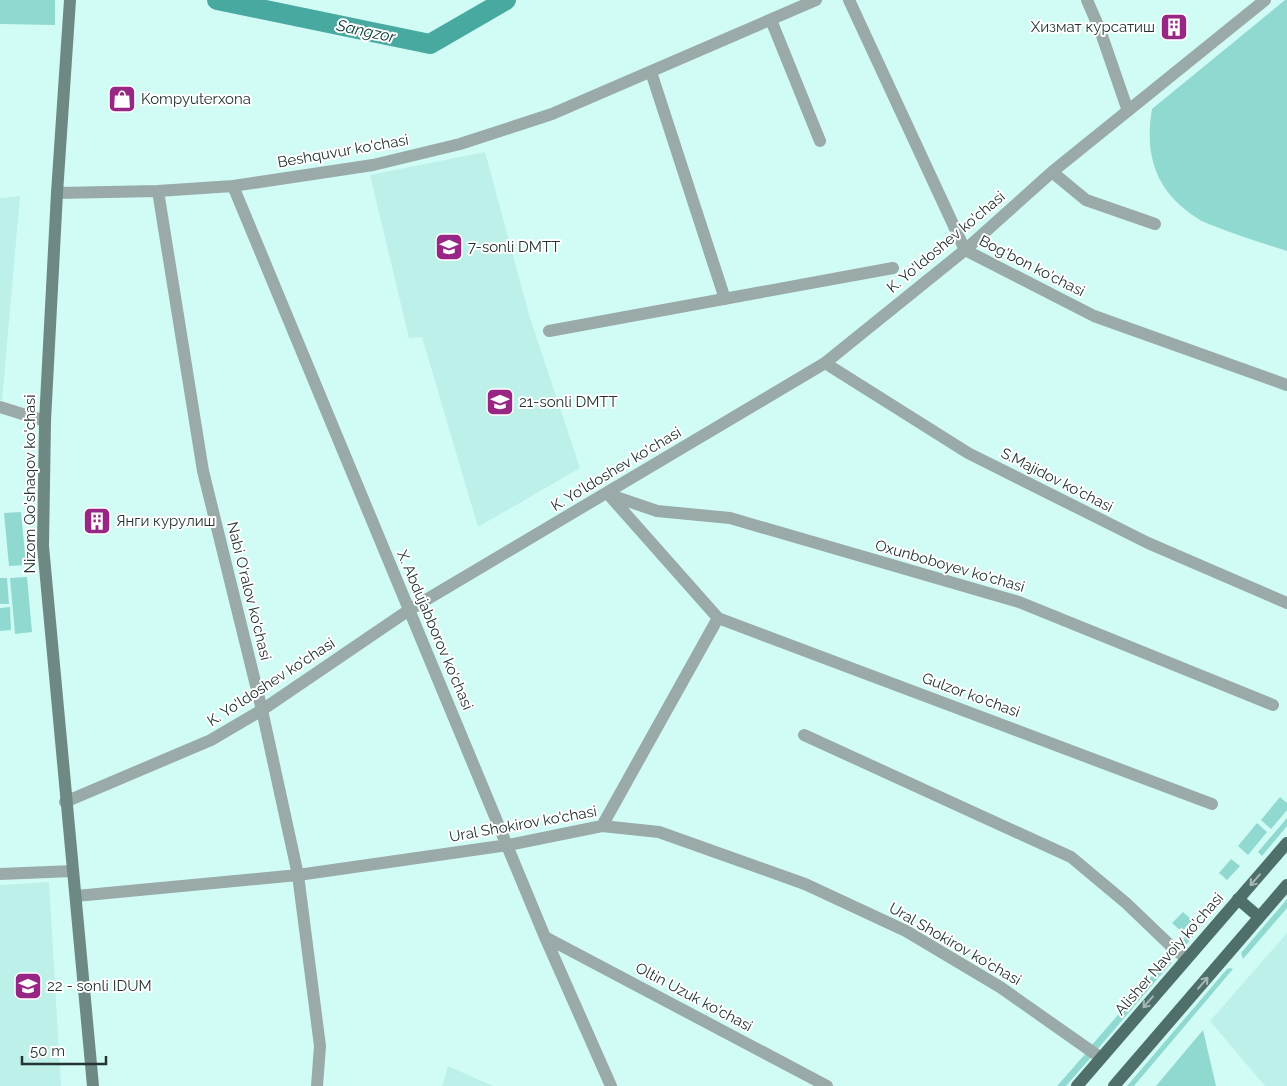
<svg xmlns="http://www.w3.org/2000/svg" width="1287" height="1086" font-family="Raleway,sans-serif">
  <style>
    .built { fill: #bdf0e9 }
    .green { fill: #90d9d0 }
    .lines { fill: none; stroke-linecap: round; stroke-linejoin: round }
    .river { stroke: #47a99f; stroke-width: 20 }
    .minor { stroke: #99aaa8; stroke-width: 12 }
    .secondary { stroke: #6e8884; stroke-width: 12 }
    .primary { stroke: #4f6f6b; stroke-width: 12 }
    .oneway { stroke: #a7b7b5 }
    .labels { text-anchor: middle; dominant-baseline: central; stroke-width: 4; stroke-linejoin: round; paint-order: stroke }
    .poi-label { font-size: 15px; fill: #233432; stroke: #fff; text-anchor: start }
    .street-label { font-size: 15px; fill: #233432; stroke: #fff }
    .water-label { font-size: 16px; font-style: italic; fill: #063632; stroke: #fff }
  </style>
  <rect width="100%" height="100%" fill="#d1fcf6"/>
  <!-- built -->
  <path class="built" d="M 485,152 L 530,318 L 580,468 L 478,527 L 422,337 L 409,338 L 370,175 Z
    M 20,196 L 2,401 L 0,400 L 0,198 Z
    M 49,882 L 61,1086 L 0,1086 L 0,885 Z
    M 1287,933 L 1287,1086 L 1265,1086 L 1210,1021 Z
    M 448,1066 L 493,1086 L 442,1086 Z"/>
  <!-- green -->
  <path class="green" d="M 0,0 L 55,0 L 55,25 L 0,24 Z
    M 1285,0 L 1287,0 L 1287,251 C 1263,243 1238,236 1214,226 C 1209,224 1202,222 1197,218 C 1156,192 1144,155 1152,109 Z
    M 21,512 L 26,565 L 9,566 L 4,513 Z
    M 27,577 L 32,632 L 15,634 L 10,578 Z
    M 0,578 L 7,578 L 9,604 L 0,604 Z
    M 10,607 L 11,630 L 0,631 L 0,608 Z
    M 1280,797 L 1287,803 L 1287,810 L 1271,829 L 1261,820 Z
    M 1287,818 L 1287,826 L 1262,856 L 1258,852 Z
    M 1257,823 L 1267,832 L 1248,855 L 1238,846 Z
    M 1231,859 L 1240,866 L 1227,880 L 1219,873 Z
    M 1287,899 L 1287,908 L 1243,959 L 1241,953 Z
    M 1183,912 L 1192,920 L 1182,932 L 1172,923 Z
    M 1205,915 L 1197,932 L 1185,946 L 1181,941 Z
    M 1170,955 L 1172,962 L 1096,1051 L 1091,1046 Z
    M 1230,968 L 1233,969 L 1134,1086 L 1127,1086 L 1227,969 Z
    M 1203,1030 L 1216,1086 L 1156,1086 Z
    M 1087,1052 L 1092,1056 L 1066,1086 L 1057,1086 Z"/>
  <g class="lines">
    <!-- river -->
    <path class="river" d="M 217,0 L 430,44 L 506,0"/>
    <!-- minor -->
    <path class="minor" d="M 849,0 L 965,250 L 1094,316 L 1287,385
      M 1087,0 L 1100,30 L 1128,111
      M 771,20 L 820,141
      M 651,72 L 725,299
      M 1052,172 L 1086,200 L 1155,224
      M 233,186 L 545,937 L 611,1086
      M 158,191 L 203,471 L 262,710 L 298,875 L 320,1046 L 317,1086
      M 57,193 L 158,191 L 233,186 L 373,165 L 460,144 L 552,114 L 816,0
      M 549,331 L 893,268
      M 825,363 L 968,453 L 1148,543 L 1287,603
      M 0,407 L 45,421
      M 607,494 L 657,511 L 730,518 L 1019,602 L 1273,705
      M 609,495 L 718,618 L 1212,804
      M 804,735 L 1071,857 L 1126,903 L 1173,948 L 1186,958
      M 65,802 L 211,740 L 262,710 L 409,610 L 825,363 L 965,250 L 1052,172 L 1265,0
      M 602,826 L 718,618
      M 0,874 L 73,871
      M 76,896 L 298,875 L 508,845 L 602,826 L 659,832 L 805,884 L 906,931 L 1000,987 L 1101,1058
      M 545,937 L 827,1086"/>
    <!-- secondary -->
    <path class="secondary" d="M 70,0 L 57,193 L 45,421 L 43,546 L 93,1086"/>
    <!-- primary -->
    <path class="primary" d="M 1238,899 L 1259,917
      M 1077,1086 L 1287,843
      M 1114,1086 L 1287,885"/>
  </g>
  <!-- one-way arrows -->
  <defs><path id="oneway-shaft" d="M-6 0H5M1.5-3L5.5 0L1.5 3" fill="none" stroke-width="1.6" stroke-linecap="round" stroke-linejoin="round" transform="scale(1.25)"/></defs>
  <g class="oneway">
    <use href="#oneway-shaft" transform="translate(1255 880) rotate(131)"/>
    <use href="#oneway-shaft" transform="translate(1203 983) rotate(-49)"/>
    <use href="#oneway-shaft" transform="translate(1148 1002) rotate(131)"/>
  </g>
  <!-- icons -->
  <defs>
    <g id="building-square" transform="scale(1.4375)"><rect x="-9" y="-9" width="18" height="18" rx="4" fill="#982684" stroke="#fff"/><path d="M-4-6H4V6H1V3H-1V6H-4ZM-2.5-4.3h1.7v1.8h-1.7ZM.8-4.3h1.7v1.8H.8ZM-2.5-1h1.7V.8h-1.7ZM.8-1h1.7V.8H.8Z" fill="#fff"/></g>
    <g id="shop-square" transform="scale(1.4375)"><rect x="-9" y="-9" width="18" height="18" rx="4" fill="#982684" stroke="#fff"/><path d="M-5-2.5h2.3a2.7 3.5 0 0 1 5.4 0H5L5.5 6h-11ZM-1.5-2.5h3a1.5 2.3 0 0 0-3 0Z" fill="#fff"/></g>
    <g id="school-square" transform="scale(1.4375)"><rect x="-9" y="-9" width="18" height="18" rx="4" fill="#982684" stroke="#fff"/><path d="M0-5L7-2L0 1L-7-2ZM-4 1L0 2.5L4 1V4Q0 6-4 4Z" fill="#fff"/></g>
  </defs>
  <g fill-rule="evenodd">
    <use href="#building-square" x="1174" y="27"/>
    <use href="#shop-square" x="122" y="99"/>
    <use href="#school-square" x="449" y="247"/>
    <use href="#school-square" x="500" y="402"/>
    <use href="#building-square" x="97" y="521"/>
    <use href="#school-square" x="28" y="986"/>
  </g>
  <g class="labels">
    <!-- poi labels -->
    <g class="poi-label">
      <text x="1155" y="27" text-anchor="end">Хизмат курсатиш</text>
      <text x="141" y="99">Kompyuterxona</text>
      <text x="468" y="247">7-sonli DMTT</text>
      <text x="519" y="402">21-sonli DMTT</text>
      <text x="116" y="521">Янги курулиш</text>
      <text x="47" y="986">22 - sonli IDUM</text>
    </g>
    <!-- street labels -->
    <g class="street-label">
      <text transform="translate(343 151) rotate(-10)">Beshquvur ko'chasi</text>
      <text transform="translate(946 242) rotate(-40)">K. Yo'ldoshev ko'chasi</text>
      <text transform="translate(1032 266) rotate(27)">Bog'bon ko'chasi</text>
      <text transform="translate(616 469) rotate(-31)">K. Yo'ldoshev ko'chasi</text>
      <text transform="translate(1057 480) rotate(27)">S.Majidov ko'chasi</text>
      <text transform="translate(30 484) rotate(-90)">Nizom Qo'shaqov ko'chasi</text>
      <text transform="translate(950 566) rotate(16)">Oxunboboyev ko'chasi</text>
      <text transform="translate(249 591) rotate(76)">Nabi O'ralov ko'chasi</text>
      <text transform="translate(435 630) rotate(67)">X. Abdujabborov ko'chasi</text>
      <text transform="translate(271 682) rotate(-33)">K. Yo'ldoshev ko'chasi</text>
      <text transform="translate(971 695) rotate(20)">Gulzor ko'chasi</text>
      <text transform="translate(523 824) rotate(-10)">Ural Shokirov ko'chasi</text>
      <text transform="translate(955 944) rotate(30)">Ural Shokirov ko'chasi</text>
      <text transform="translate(1169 954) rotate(-49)">Alisher Navoiy ko'chasi</text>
      <text transform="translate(694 997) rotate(28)">Oltin Uzuk ko'chasi</text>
    </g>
    <!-- water labels -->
    <g class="water-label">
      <text transform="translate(366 31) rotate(12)">Sangzor</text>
    </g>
  </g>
  <!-- scale -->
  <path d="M22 1056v8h84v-8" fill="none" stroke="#233432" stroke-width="2.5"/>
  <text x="30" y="1056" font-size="15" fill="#233432" stroke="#ffffff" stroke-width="4" paint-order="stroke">50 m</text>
</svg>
